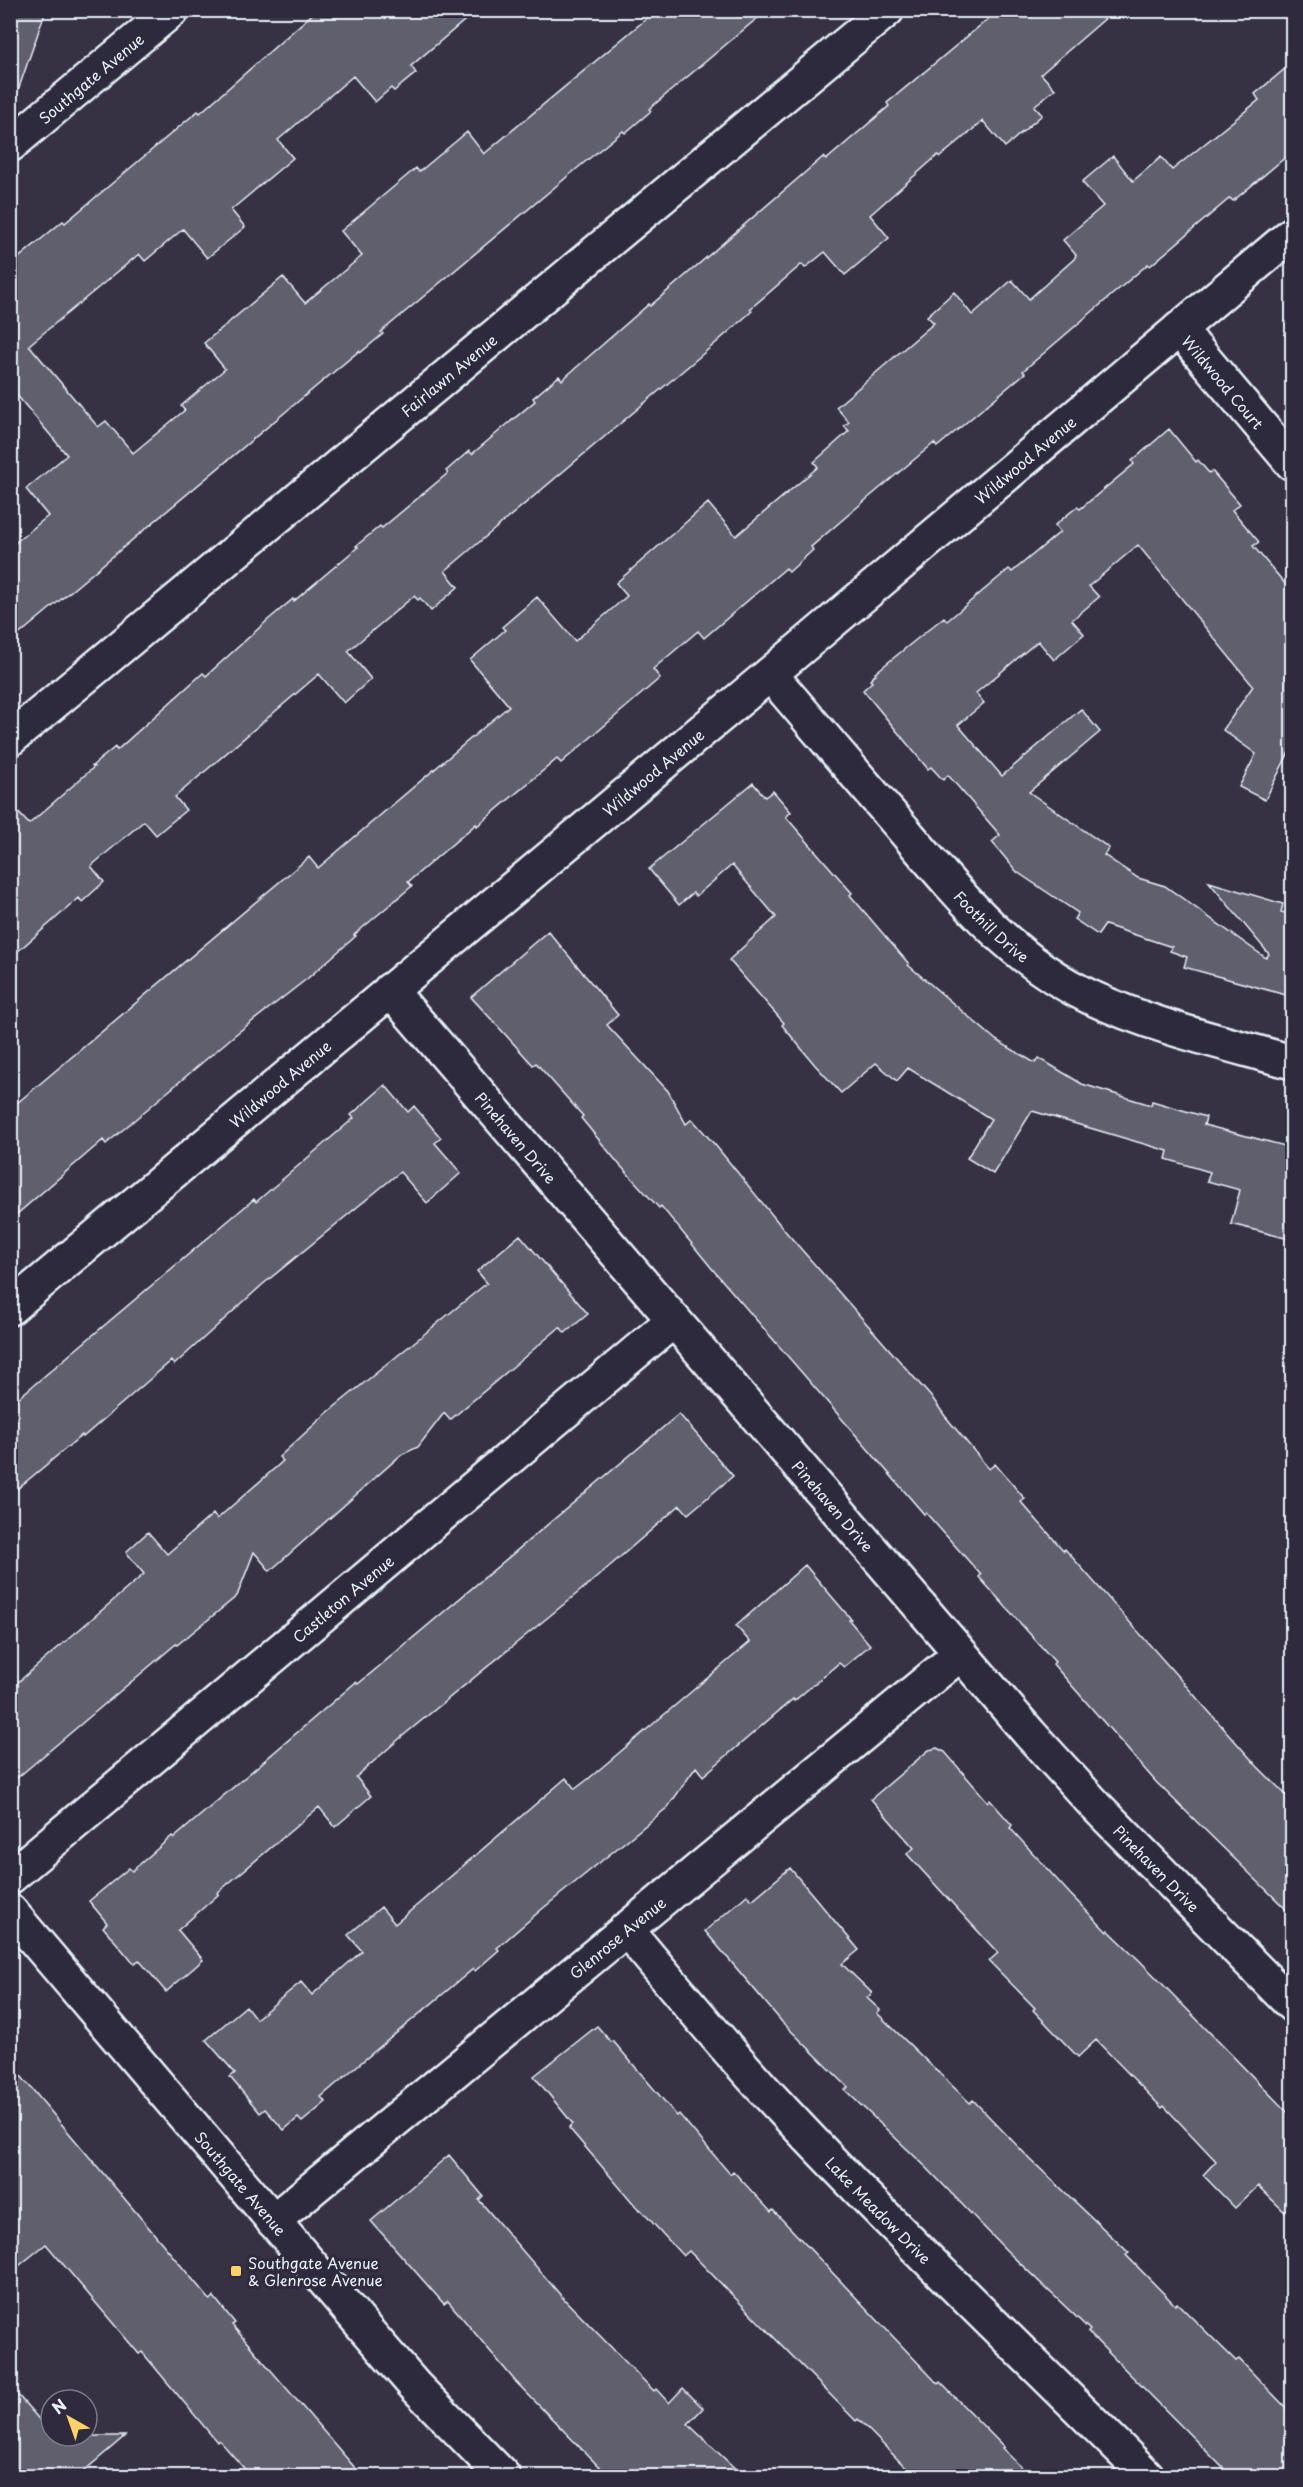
<svg xmlns="http://www.w3.org/2000/svg" width="1303" height="2487" font-family="'Playpen Sans',sans-serif">
  <style>
    .building { fill: #605e6e; stroke: #e8f1f8; stroke-width: 1.5 }
    .lines { fill: none; stroke-linecap: round; stroke-linejoin: round }
    .street-casing { stroke: #e8f1f8; stroke-width: 38 }
    .secondary-casing { stroke: #e8f1f8; stroke-width: 38 }
    .street { stroke: #2f2a3d; stroke-width: 33 }
    .secondary { stroke: #2f2a3d; stroke-width: 33 }
    .poi-dot { fill: #ffd166; stroke: #2f2a3d; stroke-width: 2 }
    .labels { text-anchor: middle; dominant-baseline: central; stroke-width: 6; stroke-linejoin: round; paint-order: stroke }
    .street-label { font-size: 15px; fill: #e8f1f8; stroke: #2f2a3d }
    .poi-label { font-size: 15px; fill: #e8f1f8; stroke: #2f2a3d; text-anchor: start }
  </style>
  <rect width="100%" height="100%" fill="#363244"/>
  <filter id="ink" filterUnits="userSpaceOnUse"><feTurbulence type="fractalNoise" baseFrequency=".0167" numOctaves="2"/><feDisplacementMap in="SourceGraphic" scale="12" xChannelSelector="R" yChannelSelector="G"/><feConvolveMatrix kernelMatrix="1 2 1 2 8 2 1 2 1" color-interpolation-filters="sRGB"/></filter>
  <g filter="url(#ink)">
    <!-- building -->
    <path class="building" d="M 10,10 L 46,10 L 15,99 L 10,98 Z
      M 317,10 L 477,10 L 411,66 L 416,73 L 394,91 L 391,88 L 375,102 L 353,76 L 278,140 L 293,158 L 231,210 L 245,227 L 207,258 L 183,229 L 145,261 L 139,254 L 29,345 L 98,427 L 106,421 L 133,453 L 185,410 L 181,406 L 225,369 L 204,343 L 283,277 L 305,303 L 362,256 L 341,231 L 416,168 L 419,172 L 467,132 L 484,154 L 657,10 L 767,10 L 649,109 L 651,111 L 625,133 L 623,131 L 580,166 L 381,332 L 383,334 L 360,353 L 359,351 L 289,409 L 10,642 L 10,547 L 48,516 L 26,489 L 67,455 L 10,387 L 10,265 L 63,221 L 65,223 L 198,111 L 200,113 Z
      M 999,10 L 1115,10 L 1041,74 L 1055,89 L 1034,106 L 1042,115 L 1005,147 L 983,121 L 940,157 L 938,155 L 870,215 L 889,238 L 845,275 L 825,252 L 805,268 L 802,264 L 750,309 L 752,311 L 717,342 L 445,571 L 458,587 L 431,611 L 420,598 L 418,600 L 414,596 L 348,651 L 371,679 L 344,703 L 319,674 L 175,797 L 186,810 L 156,835 L 144,821 L 91,866 L 104,882 L 82,902 L 79,898 L 10,958 L 10,804 L 29,824 L 94,767 L 92,766 L 115,747 L 117,750 L 203,673 L 206,676 L 269,619 L 293,599 L 294,601 L 358,547 L 356,546 L 380,526 L 382,528 L 448,473 L 446,471 L 469,451 L 472,454 L 535,401 L 533,398 L 559,376 L 562,380 L 649,304 L 650,306 L 823,157 L 826,160 L 889,106 L 887,103 Z
      M 1293,62 L 1293,151 L 1233,201 L 1230,198 L 1150,266 L 1148,264 L 1023,371 L 1025,373 L 937,447 L 934,443 L 855,509 L 811,547 L 813,550 L 789,572 L 786,568 L 704,638 L 698,631 L 653,669 L 660,678 L 561,763 L 557,759 L 477,826 L 476,824 L 408,882 L 412,886 L 354,935 L 356,936 L 308,978 L 236,1034 L 106,1144 L 103,1140 L 10,1220 L 10,1109 L 309,857 L 318,868 L 509,706 L 470,660 L 505,630 L 502,627 L 537,597 L 575,641 L 627,596 L 616,583 L 708,503 L 736,536 L 818,467 L 814,462 L 849,431 L 844,426 L 849,422 L 836,407 L 934,323 L 927,316 L 954,292 L 972,315 L 1012,280 L 1029,299 L 1074,259 L 1076,255 L 1063,240 L 1103,206 L 1082,182 L 1113,156 L 1133,181 L 1161,157 L 1172,170 L 1259,100 L 1255,94 Z
      M 1169,429 L 1196,462 L 1198,460 L 1209,473 L 1212,471 L 1240,504 L 1232,510 L 1259,542 L 1253,546 L 1293,593 L 1293,744 L 1265,800 L 1239,787 L 1256,754 L 1223,730 L 1253,686 L 1138,545 L 1089,586 L 1099,597 L 1072,620 L 1084,634 L 1054,660 L 1038,641 L 976,693 L 984,703 L 958,725 L 1002,776 L 1081,709 L 1100,732 L 1029,792 L 1109,848 L 1104,855 L 1138,878 L 1165,886 L 1266,958 L 1269,954 L 1209,882 L 1283,904 L 1281,912 L 1293,915 L 1293,997 L 1184,967 L 1187,957 L 1170,951 L 1172,947 L 1105,925 L 1098,935 L 1074,919 L 1078,913 L 1017,872 L 992,842 L 1000,835 L 948,775 L 943,780 L 931,767 L 928,769 L 863,690 L 872,682 L 870,680 L 876,674 L 875,673 L 944,617 L 947,621 L 1009,569 L 1012,572 L 1060,532 L 1055,525 L 1077,507 L 1080,509 L 1134,464 L 1132,461 Z
      M 753,783 L 765,797 L 773,791 L 791,812 L 786,817 L 852,893 L 850,895 L 909,964 L 908,965 L 996,1040 L 1035,1063 L 1039,1058 L 1082,1084 L 1151,1105 L 1152,1101 L 1206,1117 L 1204,1125 L 1293,1148 L 1293,1240 L 1231,1224 L 1240,1190 L 1207,1181 L 1210,1172 L 1166,1159 L 1168,1151 L 1032,1111 L 993,1174 L 967,1158 L 991,1119 L 908,1068 L 897,1081 L 876,1063 L 841,1093 L 815,1065 L 782,1025 L 784,1023 L 729,960 L 776,917 L 732,865 L 696,896 L 693,893 L 679,905 L 649,869 Z
      M 548,931 L 618,1015 L 607,1025 L 668,1091 L 686,1124 L 692,1119 L 716,1146 L 786,1232 L 933,1399 L 945,1416 L 989,1469 L 995,1464 L 1025,1499 L 1021,1502 L 1064,1551 L 1065,1549 L 1257,1766 L 1293,1802 L 1293,1916 L 1156,1782 L 1053,1664 L 1055,1662 L 979,1577 L 981,1575 L 926,1513 L 924,1514 L 714,1271 L 661,1206 L 659,1208 L 618,1163 L 581,1118 L 583,1116 L 536,1063 L 533,1065 L 471,997 Z
      M 385,1085 L 408,1112 L 414,1106 L 441,1138 L 435,1143 L 461,1173 L 427,1203 L 400,1172 L 262,1285 L 174,1365 L 171,1361 L 83,1437 L 82,1435 L 10,1495 L 10,1405 L 254,1199 L 256,1202 L 354,1118 L 351,1115 Z
      M 520,1235 L 588,1314 L 565,1333 L 560,1327 L 450,1420 L 444,1413 L 418,1447 L 401,1455 L 270,1571 L 254,1552 L 237,1596 L 177,1645 L 176,1644 L 10,1784 L 10,1689 L 144,1574 L 126,1552 L 148,1532 L 167,1554 L 213,1514 L 217,1519 L 283,1461 L 279,1457 L 327,1413 L 487,1283 L 477,1271 Z
      M 679,1414 L 733,1476 L 688,1514 L 680,1505 L 596,1578 L 399,1739 L 356,1777 L 371,1796 L 335,1827 L 319,1807 L 217,1893 L 219,1894 L 178,1930 L 203,1960 L 166,1992 L 139,1960 L 134,1964 L 103,1927 L 107,1923 L 89,1901 L 129,1868 L 132,1871 L 172,1836 L 174,1838 L 356,1682 L 358,1684 Z
      M 805,1565 L 851,1619 L 849,1620 L 870,1645 L 844,1667 L 839,1663 L 794,1701 L 793,1699 L 703,1776 L 696,1767 L 668,1807 L 541,1910 L 497,1948 L 499,1950 L 475,1971 L 473,1969 L 351,2071 L 321,2097 L 326,2102 L 302,2122 L 298,2118 L 284,2130 L 265,2109 L 260,2113 L 230,2077 L 235,2073 L 206,2040 L 246,2006 L 256,2019 L 301,1982 L 312,1995 L 362,1951 L 348,1935 L 381,1907 L 395,1924 L 566,1778 L 575,1789 L 587,1780 L 750,1642 L 736,1626 Z
      M 937,1748 L 945,1752 L 988,1802 L 990,1800 L 1012,1825 L 1010,1828 L 1070,1894 L 1107,1932 L 1108,1930 L 1140,1961 L 1293,2118 L 1293,2220 L 1258,2186 L 1235,2208 L 1203,2175 L 1216,2161 L 1164,2106 L 1162,2108 L 1096,2040 L 1078,2057 L 1033,2010 L 1035,2008 L 989,1961 L 998,1953 L 907,1854 L 914,1848 L 871,1799 L 929,1750 Z
      M 790,1868 L 859,1950 L 842,1964 L 872,1993 L 867,1998 L 880,2010 L 877,2013 L 970,2103 L 973,2100 L 1031,2160 L 1129,2253 L 1126,2255 L 1175,2305 L 1177,2303 L 1236,2361 L 1239,2359 L 1293,2415 L 1293,2476 L 1231,2476 L 1088,2332 L 1090,2330 L 1007,2251 L 927,2168 L 845,2090 L 848,2087 L 782,2022 L 705,1931 L 747,1895 L 752,1900 Z
      M 597,2026 L 611,2042 L 613,2041 L 677,2116 L 679,2114 L 730,2174 L 733,2171 L 771,2212 L 773,2210 L 938,2384 L 940,2382 L 1004,2447 L 1002,2448 L 1030,2476 L 914,2476 L 858,2419 L 856,2421 L 689,2251 L 683,2256 L 640,2209 L 639,2210 L 569,2128 L 573,2124 L 534,2076 Z
      M 10,2063 L 210,2300 L 214,2297 L 235,2323 L 232,2325 L 362,2476 L 251,2476 L 219,2440 L 217,2442 L 142,2352 L 139,2354 L 46,2244 L 10,2273 Z
      M 449,2155 L 483,2196 L 479,2200 L 563,2298 L 654,2391 L 656,2389 L 669,2403 L 683,2388 L 703,2408 L 688,2424 L 743,2476 L 608,2476 L 516,2382 L 448,2301 L 444,2304 L 371,2221 Z
      M 10,2386 L 51,2433 L 51,2436 L 125,2436 L 78,2476 L 10,2476 Z"/>
    <g class="lines">
      <!-- street casing -->
      <g class="street-casing">
        <g id="street">
          <path id="s1" d="M 1179,329 L 1292,463"/>
          <path id="s2" d="M 770,674 C 812,723 854,773 897,822 C 954,889 1009,959 1090,997 C 1154,1027 1225,1043 1292,1062"/>
          <path id="s3" d="M 10,739 L 887,10"/>
          <path id="s4" d="M 390,990 L 1030,1734 L 1096,1806 L 1292,2005"/>
          <path id="s5" d="M 10,1308 L 770,674 L 1292,234"/>
          <path id="s6" d="M 10,1877 L 674,1320"/>
          <path id="s7" d="M 626,1929 C 676,1989 725,2048 778,2105 C 897,2233 1024,2353 1147,2476"/>
          <path id="s8" d="M 273,2221 L 960,1654"/>
        </g>
      </g>
      <!-- secondary casing -->
      <g class="secondary-casing">
        <g id="secondary">
          <path id="s9" d="M 10,145 L 172,10"/>
          <path id="s10" d="M 10,1911 L 368,2332 L 415,2386 L 503,2476"/>
        </g>
      </g>
      <!-- street -->
      <use href="#street" class="street"/>
      <!-- secondary -->
      <use href="#secondary" class="secondary"/>
    </g>
  </g>
  <!-- markers -->
  <rect class="poi-dot" x="230" y="2265" width="12" height="12" rx="3"/>
  <g class="labels">
    <!-- street labels -->
    <g class="street-label">
      <text stroke="none"><textPath href="#s9" startOffset="105">Southgate Avenue</textPath></text>
      <text stroke="none"><textPath href="#s3" startOffset="570">Fairlawn Avenue</textPath></text>
      <text stroke="none"><textPath href="#s1" startOffset="69">Wildwood Court</textPath></text>
      <text stroke="none"><textPath href="#s5" startOffset="1323">Wildwood Avenue</textPath></text>
      <text stroke="none"><textPath href="#s5" startOffset="837">Wildwood Avenue</textPath></text>
      <text stroke="none"><textPath href="#s2" startOffset="336">Foothill Drive</textPath></text>
      <text stroke="none"><textPath href="#s5" startOffset="351">Wildwood Avenue</textPath></text>
      <text stroke="none"><textPath href="#s4" startOffset="194">Pinehaven Drive</textPath></text>
      <text stroke="none"><textPath href="#s4" startOffset="680">Pinehaven Drive</textPath></text>
      <text stroke="none"><textPath href="#s6" startOffset="434">Castleton Avenue</textPath></text>
      <text stroke="none"><textPath href="#s4" startOffset="1166">Pinehaven Drive</textPath></text>
      <text stroke="none"><textPath href="#s8" startOffset="446">Glenrose Avenue</textPath></text>
      <text stroke="none"><textPath href="#s10" startOffset="357">Southgate Avenue</textPath></text>
      <text stroke="none"><textPath href="#s7" startOffset="378">Lake Meadow Drive</textPath></text>
    </g>
    <!-- poi labels -->
    <g class="poi-label">
      <text x="248" y="2262">Southgate Avenue<tspan x="248" dy="17">&amp; Glenrose Avenue</tspan></text>
    </g>
  </g>
  <!-- margin -->
  <rect width="1303" height="2487" fill="none" stroke="#2f2a3d" stroke-width="36"/>
  <rect x="18" y="18" width="1267" height="2451" fill="none" stroke="#e8f1f8" stroke-width="2" filter="url(#ink)"/>
  <!-- north arrow -->
  <g transform="translate(69 2418) rotate(320)"><circle r="28" fill="#2f2a3d" stroke="#797a88" stroke-width="1.5"/>
  <path d="M0-4.5L10 22L0 15L-10 22Z" fill="#ffd166"/>
  <text y="-9" font-size="16" font-weight="bold" text-anchor="middle" fill="#e8f1f8">N</text>
  </g>
</svg>
